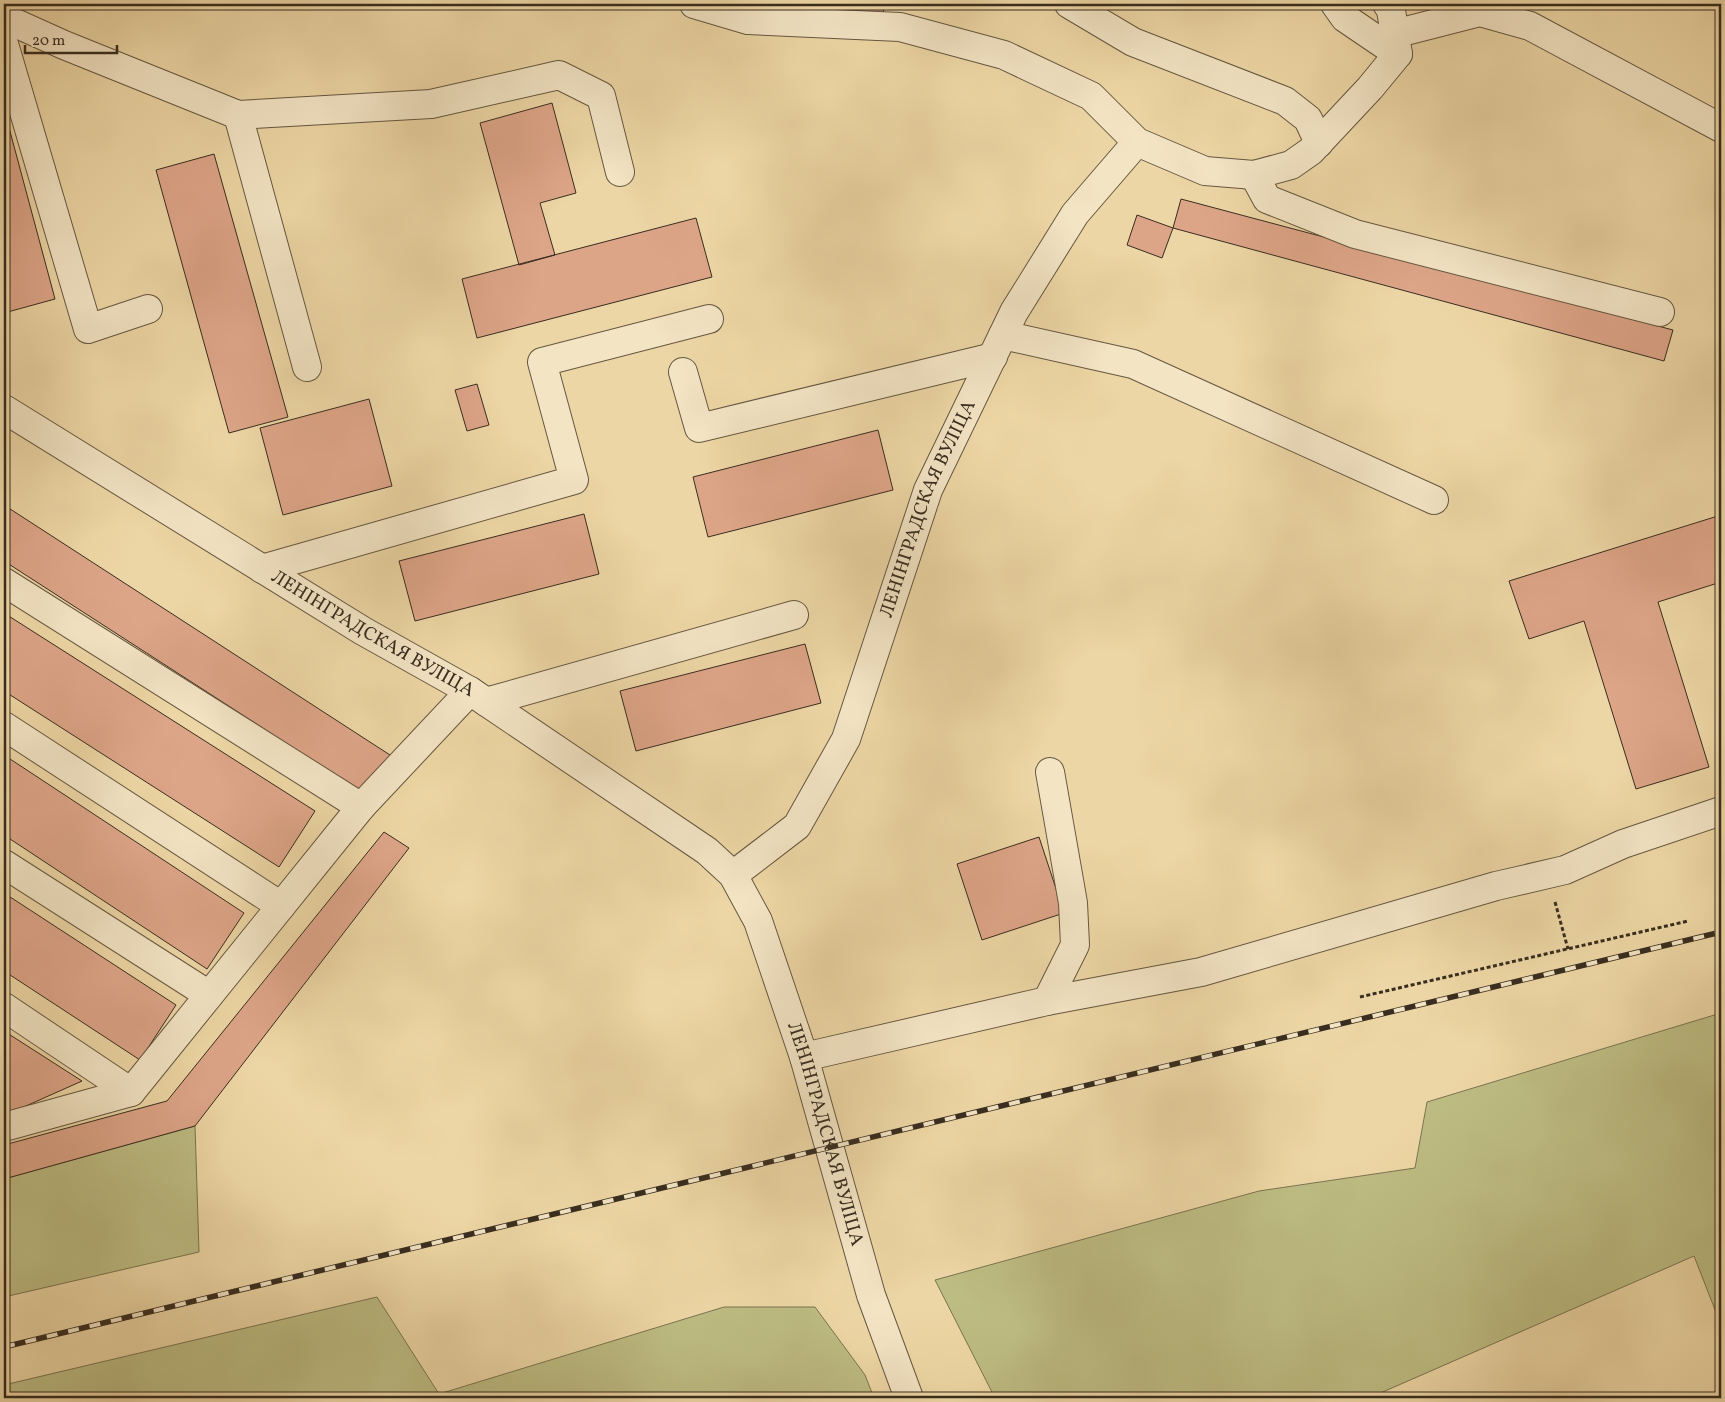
<svg xmlns="http://www.w3.org/2000/svg" width="1725" height="1402" font-family="Vollkorn,serif">
  <style>
    .green { fill: #bdbc83; stroke: #7a7451 }
    .building { fill: #dda588; stroke: #382d1f }
    .lines { fill: none; stroke-linecap: round; stroke-linejoin: round }
    .minor-casing { stroke: #655740; stroke-width: 30 }
    .path { stroke: #382d1f; stroke-width: 3; stroke-dasharray: 4 2.5; stroke-linecap: butt }
    .minor { stroke: #f3e4c4; stroke-width: 28 }
    .rail-casing { stroke: #382d1f; stroke-width: 5.5 }
    .rail { stroke: #f3e4c4; stroke-width: 4; stroke-dasharray: 11; stroke-linecap: butt }
    .labels { text-anchor: middle; dominant-baseline: central; stroke-width: 4; stroke-linejoin: round; paint-order: stroke }
    .street-label { font-size: 19px; fill: #382d1f; stroke: #f3e4c4 }
  </style>
  <rect width="100%" height="100%" fill="#edd6a5"/>
  <filter id="stains"><feTurbulence type="fractalNoise" baseFrequency=".004" numOctaves="4"/><feColorMatrix values="0 0 0 0 .2 0 0 0 0 .09 0 0 0 0 .02 0 0 0 .5 -.17"/></filter>
  <radialGradient id="worn" r=".72"><stop offset=".6" stop-color="#630" stop-opacity="0"/><stop offset="1" stop-color="#630" stop-opacity=".3"/></radialGradient>
  <!-- green -->
  <path class="green" d="M 1721,1013 L 1721,1325 L 1694,1256 L 1369,1398 L 995,1398 L 935,1280 L 1259,1191 L 1415,1168 L 1427,1102 Z
    M 195,1126 L 199,1252 L 4,1297 L 4,1179 Z
    M 377,1297 L 439,1394 L 724,1307 L 815,1307 L 865,1375 L 874,1398 L 4,1398 L 4,1385 Z"/>
  <!-- building -->
  <path class="building" d="M 745,4 L 884,4 L 883,18 L 777,14 Z
    M 552,103 L 576,193 L 540,203 L 555,255 L 519,265 L 480,123 Z
    M 4,109 L 55,299 L 4,313 Z
    M 214,154 L 288,417 L 229,433 L 156,170 Z
    M 1181,199 L 1673,330 L 1664,361 L 1173,228 Z
    M 1137,215 L 1173,228 L 1162,258 L 1127,245 Z
    M 696,218 L 712,277 L 477,338 L 462,279 Z
    M 477,384 L 489,425 L 467,431 L 455,390 Z
    M 369,399 L 392,486 L 283,515 L 260,428 Z
    M 878,430 L 893,490 L 708,537 L 693,477 Z
    M 4,505 L 390,755 L 365,794 L 4,561 Z
    M 584,514 L 599,574 L 415,621 L 399,561 Z
    M 1721,515 L 1721,582 L 1658,602 L 1709,767 L 1636,789 L 1584,621 L 1529,639 L 1509,581 Z
    M 4,613 L 315,811 L 279,867 L 4,691 Z
    M 805,644 L 821,703 L 636,751 L 620,691 Z
    M 4,755 L 244,913 L 207,969 L 4,835 Z
    M 384,832 L 409,848 L 195,1126 L 4,1179 L 4,1145 L 167,1101 Z
    M 1039,837 L 1064,913 L 982,940 L 957,864 Z
    M 4,893 L 176,1005 L 140,1060 L 4,971 Z
    M 4,1031 L 82,1081 L 8,1114 L 4,1111 Z"/>
  <g class="lines">
    <!-- minor casing -->
    <g class="minor-casing">
      <g id="minor">
        <path d="M 694,4 L 748,20 L 900,27 L 1004,55 L 1091,96 L 1137,142 L 1205,171 L 1254,175 L 1291,165 L 1311,151 L 1370,88 L 1398,54 L 1391,10 L 1387,4"/>
        <path d="M 1069,4 L 1133,42 L 1285,101 L 1308,119 L 1319,143"/>
        <path d="M 1335,4 L 1345,18 L 1398,54"/>
        <path d="M 4,18 L 64,45 L 238,115 L 431,104 L 559,75 L 601,96 L 620,172"/>
        <path d="M 1394,34 L 1480,12 L 1530,26 L 1721,128"/>
        <path d="M 4,44 L 88,329 L 148,309"/>
        <path d="M 238,115 L 307,367"/>
        <path d="M 1254,175 L 1267,199 L 1355,234 L 1660,312"/>
        <path d="M 1003,335 L 1133,364 L 1434,500"/>
        <path d="M 683,372 L 699,428 L 993,357"/>
        <path id="s1" d="M 4,409 L 363,631 L 470,691 L 707,851 L 733,875 L 758,921 L 804,1057 L 871,1295 L 909,1398"/>
        <path d="M 262,569 L 574,480 L 542,362 L 709,319"/>
        <path d="M 4,582 L 361,807"/>
        <path d="M 486,702 L 794,615"/>
        <path d="M 4,726 L 281,906"/>
        <path d="M 4,864 L 209,995"/>
        <path id="s2" d="M 733,875 L 797,826 L 846,739 L 928,490 L 1014,312 L 1075,214 L 1137,142"/>
        <path d="M 1047,1001 L 1201,972 L 1496,886 L 1565,870 L 1623,844 L 1721,811"/>
        <path d="M 4,1007 L 131,1092"/>
        <path d="M 804,1057 L 1047,1001 L 1075,945 L 1073,903 L 1050,772"/>
        <path d="M 4,1127 L 131,1092 L 361,807 L 470,691"/>
      </g>
    </g>
    <!-- path -->
    <path class="path" d="M 1555,902 L 1568,949
      M 1360,997 L 1688,921"/>
    <!-- minor -->
    <use href="#minor" class="minor"/>
    <!-- rail casing -->
    <g class="rail-casing">
      <path id="rail" d="M 4,1347 L 1721,932"/>
    </g>
    <!-- rail -->
    <use href="#rail" class="rail"/>
  </g>
  <g class="labels">
    <!-- street labels -->
    <g class="street-label">
      <text stroke="none"><textPath href="#s2" startOffset="425">ЛЕНІНГРАДСКАЯ ВУЛІЦА</textPath></text>
      <text stroke="none"><textPath href="#s1" startOffset="432">ЛЕНІНГРАДСКАЯ ВУЛІЦА</textPath></text>
      <text stroke="none"><textPath href="#s1" startOffset="1142">ЛЕНІНГРАДСКАЯ ВУЛІЦА</textPath></text>
    </g>
  </g>
  <!-- margin -->
  <rect width="1725" height="1402" fill="none" stroke="#edd6a5" stroke-width="20"/>
  <rect x="5" y="5" width="1715" height="1392" fill="none" stroke="#382d1f" stroke-width="2.5"/>
  <rect x="10" y="10" width="1705" height="1382" fill="none" stroke="#382d1f"/>
  <!-- scale -->
  <path d="M25 45v8h92v-8" fill="none" stroke="#382d1f" stroke-width="2.5"/>
  <text x="32" y="45" font-size="15" fill="#382d1f" stroke="#f3e4c4" stroke-width="4" paint-order="stroke">20 m</text>
  <rect width="100%" height="100%" filter="url(#stains)"/>
  <rect width="100%" height="100%" fill="url(#worn)"/>
</svg>
